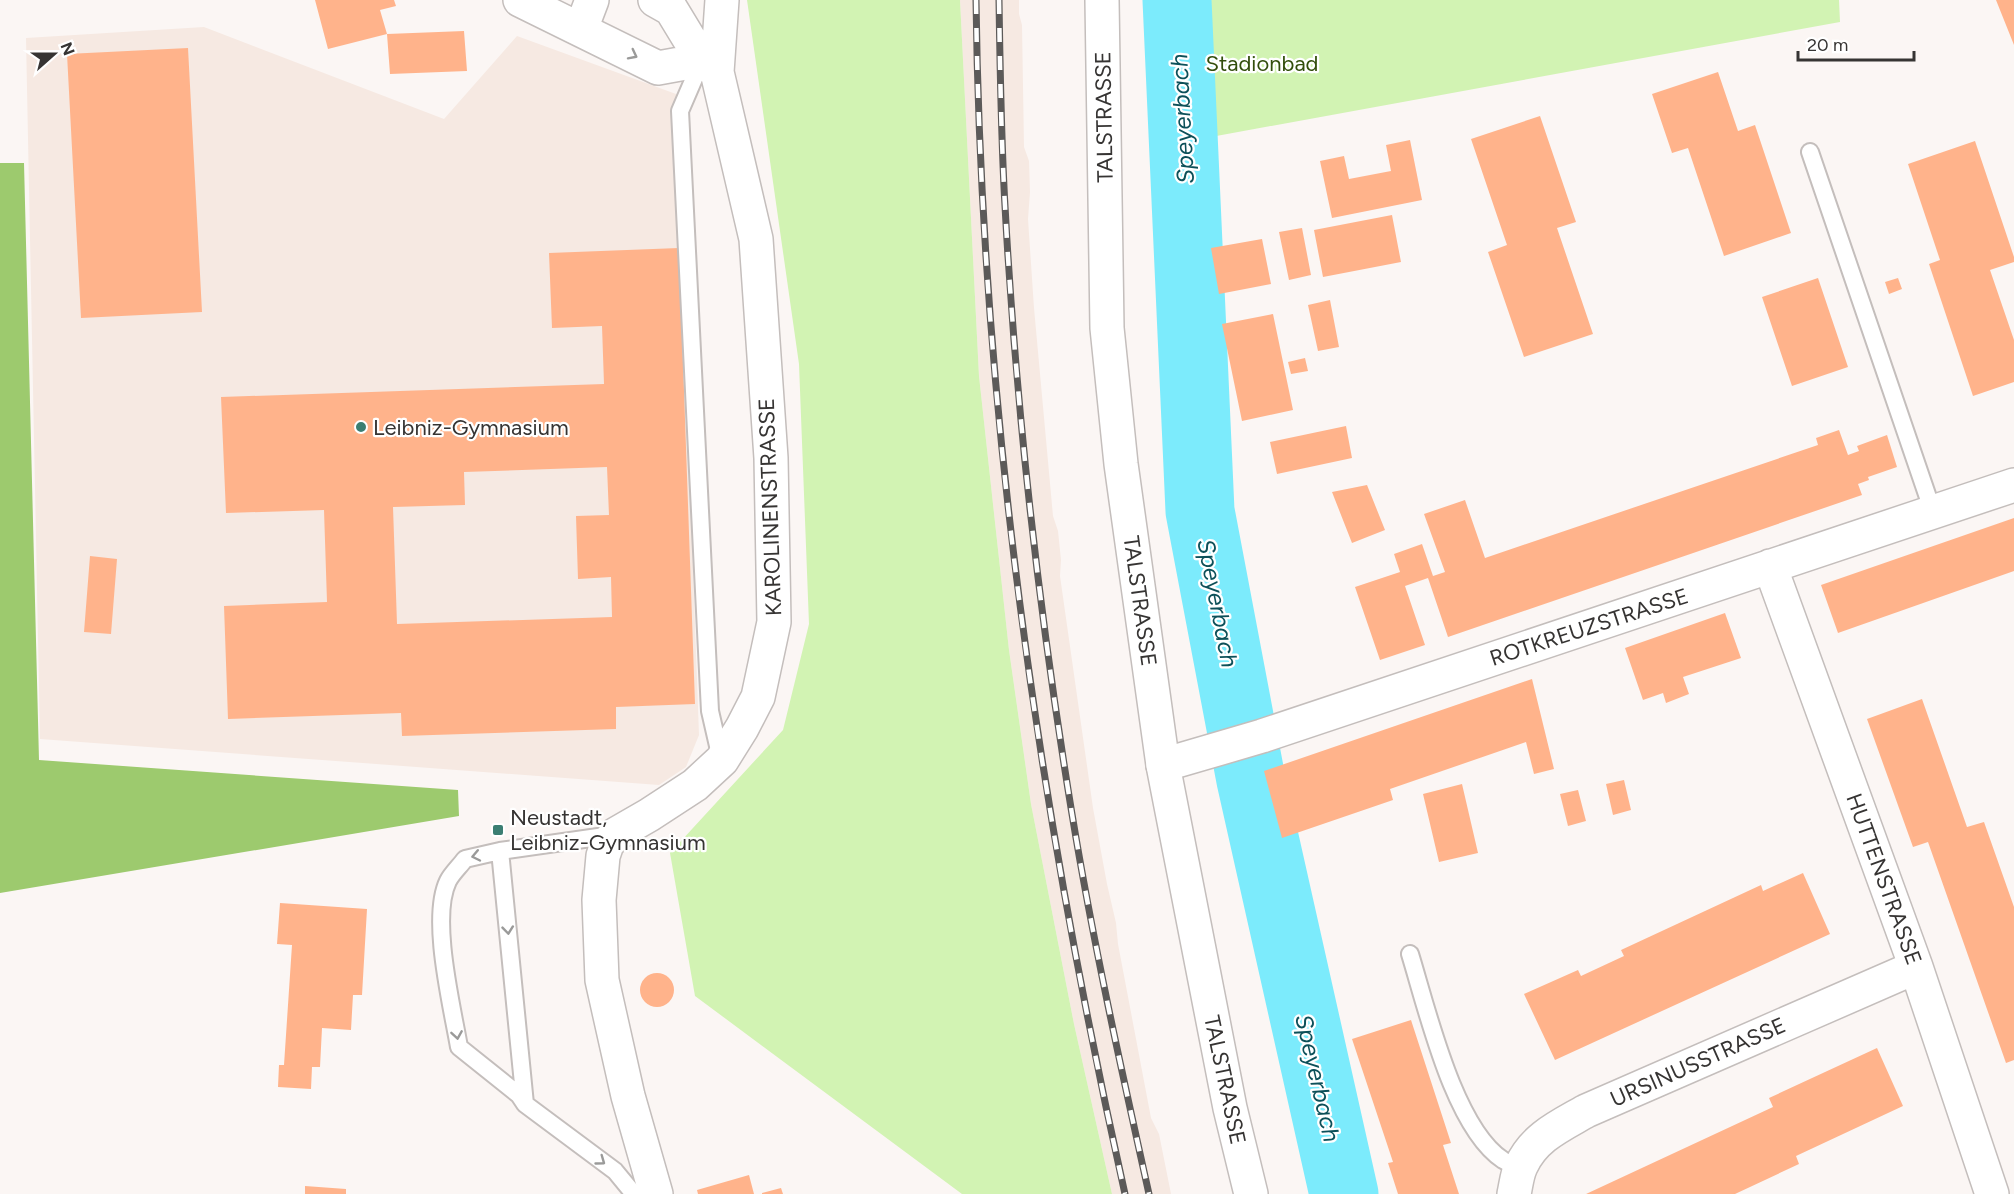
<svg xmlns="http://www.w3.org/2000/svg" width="2014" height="1194" font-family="Figtree,sans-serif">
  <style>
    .built { fill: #f6e9e2 }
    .green { fill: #d2f3b3 }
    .forest { fill: #9dca6e }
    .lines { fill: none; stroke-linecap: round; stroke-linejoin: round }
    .river { stroke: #7cebfc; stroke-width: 69 }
    .building { fill: #ffb38b; fill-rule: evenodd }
    .lane-casing { stroke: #c4bebc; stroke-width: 20 }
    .street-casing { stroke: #c4bebc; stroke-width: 36 }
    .primary-casing { stroke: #c4bebc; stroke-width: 36 }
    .lane { stroke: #fff; stroke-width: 16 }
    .street { stroke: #fff; stroke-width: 33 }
    .primary { stroke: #fff; stroke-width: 33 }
    .rail-casing { stroke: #5c5a59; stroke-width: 7 }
    .rail { stroke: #fff; stroke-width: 4.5; stroke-dasharray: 14; stroke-linecap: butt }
    .oneway { stroke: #9a9a99 }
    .poi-dot { fill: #3b7e72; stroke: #fff; stroke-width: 2 }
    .labels { text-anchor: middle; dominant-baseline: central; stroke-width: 4.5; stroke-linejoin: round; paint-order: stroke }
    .park-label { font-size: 22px; fill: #324e0c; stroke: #fff }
    .street-label { font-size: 22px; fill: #363433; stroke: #fff }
    .poi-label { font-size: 22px; fill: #363433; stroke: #fff; text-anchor: start }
    .water-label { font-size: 24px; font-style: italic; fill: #0c5059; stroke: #fff }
  </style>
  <rect width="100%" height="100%" fill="#fbf6f4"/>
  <!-- built -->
  <path class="built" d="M 960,0 L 1019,0 L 1019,14 L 1022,25 L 1024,147 L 1029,161 L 1030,192 L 1028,219 L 1034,308 L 1053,516 L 1058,531 L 1061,560 L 1060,576 L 1093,808 L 1107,884 L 1116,923 L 1118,944 L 1151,1118 L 1159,1134 L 1171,1194 L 1112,1194 L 1074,1024 L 1031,804 L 1009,650 L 979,376 Z
    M 204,27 L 444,119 L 517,36 L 676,94 L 699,735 L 686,767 L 659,785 L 40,739 L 26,38 Z"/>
  <!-- green -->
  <path class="green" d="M 747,0 L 960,0 L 979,376 L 1009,650 L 1031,804 L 1074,1024 L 1112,1194 L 962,1194 L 695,996 L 670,853 L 783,730 L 809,624 L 799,364 Z
    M 1195,0 L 1839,0 L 1840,22 L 1200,139 Z"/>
  <!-- forest -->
  <path class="forest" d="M 0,163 L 24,163 L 39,760 L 458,790 L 459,816 L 0,893 Z"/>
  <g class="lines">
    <!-- river -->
    <path class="river" d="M 1177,0 L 1200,511 L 1251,780 L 1344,1194"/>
  </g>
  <!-- building -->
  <path class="building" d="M 315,0 L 394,0 L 396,6 L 380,10 L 387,34 L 328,49 Z
    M 1996,0 L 2014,0 L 2014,45 Z
    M 464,31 L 467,71 L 390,74 L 387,34 Z
    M 188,48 L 202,312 L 81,318 L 67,54 Z
    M 1718,72 L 1738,131 L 1755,125 L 1791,233 L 1724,256 L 1688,148 L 1672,153 L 1652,94 Z
    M 1540,116 L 1576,222 L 1557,228 L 1593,334 L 1524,357 L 1488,252 L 1507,245 L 1471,139 Z
    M 1410,140 L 1422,200 L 1332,218 L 1320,161 L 1344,156 L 1349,179 L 1391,171 L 1386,145 Z
    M 1975,141 L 2014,257 L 2014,262 L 1990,270 L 2014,340 L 2014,382 L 1973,396 L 1929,264 L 1940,260 L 1908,164 Z
    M 1392,215 L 1401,262 L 1323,277 L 1314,230 Z
    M 1302,228 L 1311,275 L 1289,280 L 1279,232 Z
    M 1262,239 L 1271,284 L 1219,294 L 1211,248 Z
    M 679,248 L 695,704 L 616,707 L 616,729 L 402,736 L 401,713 L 228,719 L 224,606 L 327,602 L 324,510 L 226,513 L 221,397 L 604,384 L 602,326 L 552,328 L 549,253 ZM 607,467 L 609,515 L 576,516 L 578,579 L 611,577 L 612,617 L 397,624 L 393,507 L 465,505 L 464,472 Z
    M 1818,278 L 1848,367 L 1792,386 L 1762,297 Z
    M 1898,278 L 1902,289 L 1889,294 L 1885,282 Z
    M 1330,300 L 1339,347 L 1318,351 L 1308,305 Z
    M 1273,314 L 1293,410 L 1242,421 L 1222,324 Z
    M 1305,358 L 1308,371 L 1291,374 L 1288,362 Z
    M 1346,426 L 1352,458 L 1277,474 L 1270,442 Z
    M 1839,430 L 1848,455 L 1859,451 L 1857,446 L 1887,435 L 1897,467 L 1868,477 L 1869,480 L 1858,484 L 1862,495 L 1448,637 L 1428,578 L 1405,586 L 1425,645 L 1380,660 L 1355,587 L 1400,572 L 1394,554 L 1422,544 L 1433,576 L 1445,572 L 1424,514 L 1465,500 L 1485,558 L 1818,445 L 1816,438 Z
    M 1367,485 L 1385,530 L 1352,543 L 1332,492 Z
    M 2014,518 L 2014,571 L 1838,633 L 1821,585 Z
    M 90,556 L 117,559 L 111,634 L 84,632 Z
    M 1725,613 L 1741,658 L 1683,677 L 1689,694 L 1666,703 L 1663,693 L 1643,700 L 1625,648 Z
    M 1532,679 L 1554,769 L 1534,774 L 1526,742 L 1390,789 L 1393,800 L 1282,838 L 1264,771 Z
    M 1922,699 L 1967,827 L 1984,822 L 2014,907 L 2014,1060 L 2006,1063 L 1928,842 L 1913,847 L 1867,719 Z
    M 1624,780 L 1631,810 L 1613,815 L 1606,784 Z
    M 1462,784 L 1478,853 L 1439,862 L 1423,794 Z
    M 1578,790 L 1586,821 L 1568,826 L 1560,794 Z
    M 1803,873 L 1830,934 L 1555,1060 L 1524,994 L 1578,970 L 1581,976 L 1624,956 L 1621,950 L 1761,885 L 1763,891 Z
    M 280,903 L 367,909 L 362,995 L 353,995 L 351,1030 L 322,1028 L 320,1067 L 312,1067 L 311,1089 L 278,1087 L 279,1065 L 284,1065 L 292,945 L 277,944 Z
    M640 990a17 17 0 1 1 34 0a17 17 0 1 1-34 0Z
    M 1411,1020 L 1451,1143 L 1443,1145 L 1459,1194 L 1398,1194 L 1388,1163 L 1393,1162 L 1352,1039 Z
    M 1877,1048 L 1903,1106 L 1796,1156 L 1799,1164 L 1735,1194 L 1586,1194 L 1773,1107 L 1769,1098 Z
    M 749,1175 L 754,1194 L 698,1194 L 697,1190 Z
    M 305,1186 L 346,1189 L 346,1194 L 305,1194 Z
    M 781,1188 L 783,1194 L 762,1194 L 762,1193 Z"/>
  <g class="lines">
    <!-- lane casing -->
    <g class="lane-casing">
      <path id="lane" d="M 702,60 L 680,111 L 710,711 L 721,759
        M 1810,152 L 1933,512
        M 612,835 L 500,851 L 465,859 C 460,866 452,873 448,881 C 430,918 452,1006 459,1047 L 519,1095 L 525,1104 L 615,1171 L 634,1194
        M 500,851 L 525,1104
        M 1410,954 C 1427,1009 1454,1128 1503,1160 C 1508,1163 1514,1165 1519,1168"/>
    </g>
    <!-- street casing -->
    <g class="street-casing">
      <path id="street" d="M 520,0 L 658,68 L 702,60
        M 655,0 L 671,9 L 702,60 L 717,72
        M 581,29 L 592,0
        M 1770,566 L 1916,967 L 1992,1194
        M 1163,765 L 1262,736 L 2014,485
        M 656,1194 L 628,1096 L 602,980 L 599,900 L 603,856 L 607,844 L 616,834 L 649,815 L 695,785 L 722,760 L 742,728 L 758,697 L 774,622 L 771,458 L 756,239 L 717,72 L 722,0
        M 1514,1194 C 1516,1185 1517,1174 1521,1166 C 1534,1137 1560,1126 1586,1111 L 1916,967"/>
    </g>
    <!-- primary casing -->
    <g class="primary-casing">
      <path id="primary" d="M 1102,0 L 1107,328 L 1121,464 L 1163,765 L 1230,1108 L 1251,1194"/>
    </g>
    <!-- lane -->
    <use href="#lane" class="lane"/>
    <!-- street -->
    <use href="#street" class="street"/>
    <!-- primary -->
    <use href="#primary" class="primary"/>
    <!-- rail casing -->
    <g class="rail-casing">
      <path id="rail" d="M 976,0 C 981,403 1037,802 1125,1194
        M 999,0 C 1000,69 1001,137 1005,206 C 1016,409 1039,613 1072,814 C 1093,942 1121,1068 1149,1194"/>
    </g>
    <!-- rail -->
    <use href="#rail" class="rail"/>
  </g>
  <!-- one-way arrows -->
  <defs><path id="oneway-chevron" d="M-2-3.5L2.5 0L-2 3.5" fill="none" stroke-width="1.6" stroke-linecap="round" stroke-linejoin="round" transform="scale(1.5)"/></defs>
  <g class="oneway">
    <use href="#oneway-chevron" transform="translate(633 55) rotate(27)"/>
    <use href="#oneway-chevron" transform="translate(476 856) rotate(168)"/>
    <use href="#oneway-chevron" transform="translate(508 930) rotate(84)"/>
    <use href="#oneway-chevron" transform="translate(457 1035) rotate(81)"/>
    <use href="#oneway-chevron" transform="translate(601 1161) rotate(36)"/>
  </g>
  <!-- markers -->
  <g class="poi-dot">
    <circle cx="361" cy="427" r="6"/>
    <rect x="492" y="824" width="12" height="12" rx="3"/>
  </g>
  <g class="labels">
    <!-- park labels -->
    <g class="park-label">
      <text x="1262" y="63">Stadionbad</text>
    </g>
    <!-- street labels -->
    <g class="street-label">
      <text transform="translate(1104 117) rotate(-91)">TALSTRASSE</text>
      <text transform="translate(770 507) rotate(-92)">KAROLINENSTRASSE</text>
      <text transform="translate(1140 601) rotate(82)">TALSTRASSE</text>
      <text transform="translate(1589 627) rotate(-18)">ROTKREUZSTRASSE</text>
      <text transform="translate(1884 879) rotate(70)">HUTTENSTRASSE</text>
      <text transform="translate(1698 1062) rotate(-24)">URSINUSSTRASSE</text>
      <text transform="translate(1225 1080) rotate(78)">TALSTRASSE</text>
    </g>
    <!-- poi labels -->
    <g class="poi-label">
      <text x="373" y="427">Leibniz-Gymnasium</text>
      <text x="510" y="817">Neustadt,<tspan x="510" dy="25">Leibniz-Gymnasium</tspan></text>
    </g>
    <!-- water labels -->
    <g class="water-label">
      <text transform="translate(1182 119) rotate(-93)">Speyerbach</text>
      <text transform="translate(1218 603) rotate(79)">Speyerbach</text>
      <text transform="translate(1318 1078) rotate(77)">Speyerbach</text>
    </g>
  </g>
  <!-- north arrow -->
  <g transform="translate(54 54) rotate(69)" stroke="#ffffff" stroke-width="4.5" paint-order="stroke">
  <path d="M0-4.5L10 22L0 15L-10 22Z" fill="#363433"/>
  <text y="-9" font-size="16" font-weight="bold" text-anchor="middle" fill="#363433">N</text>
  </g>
  <!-- scale -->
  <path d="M1798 51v9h116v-9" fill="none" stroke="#363433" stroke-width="3"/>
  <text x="1807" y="51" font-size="18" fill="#363433" stroke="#ffffff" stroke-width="4.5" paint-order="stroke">20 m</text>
</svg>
